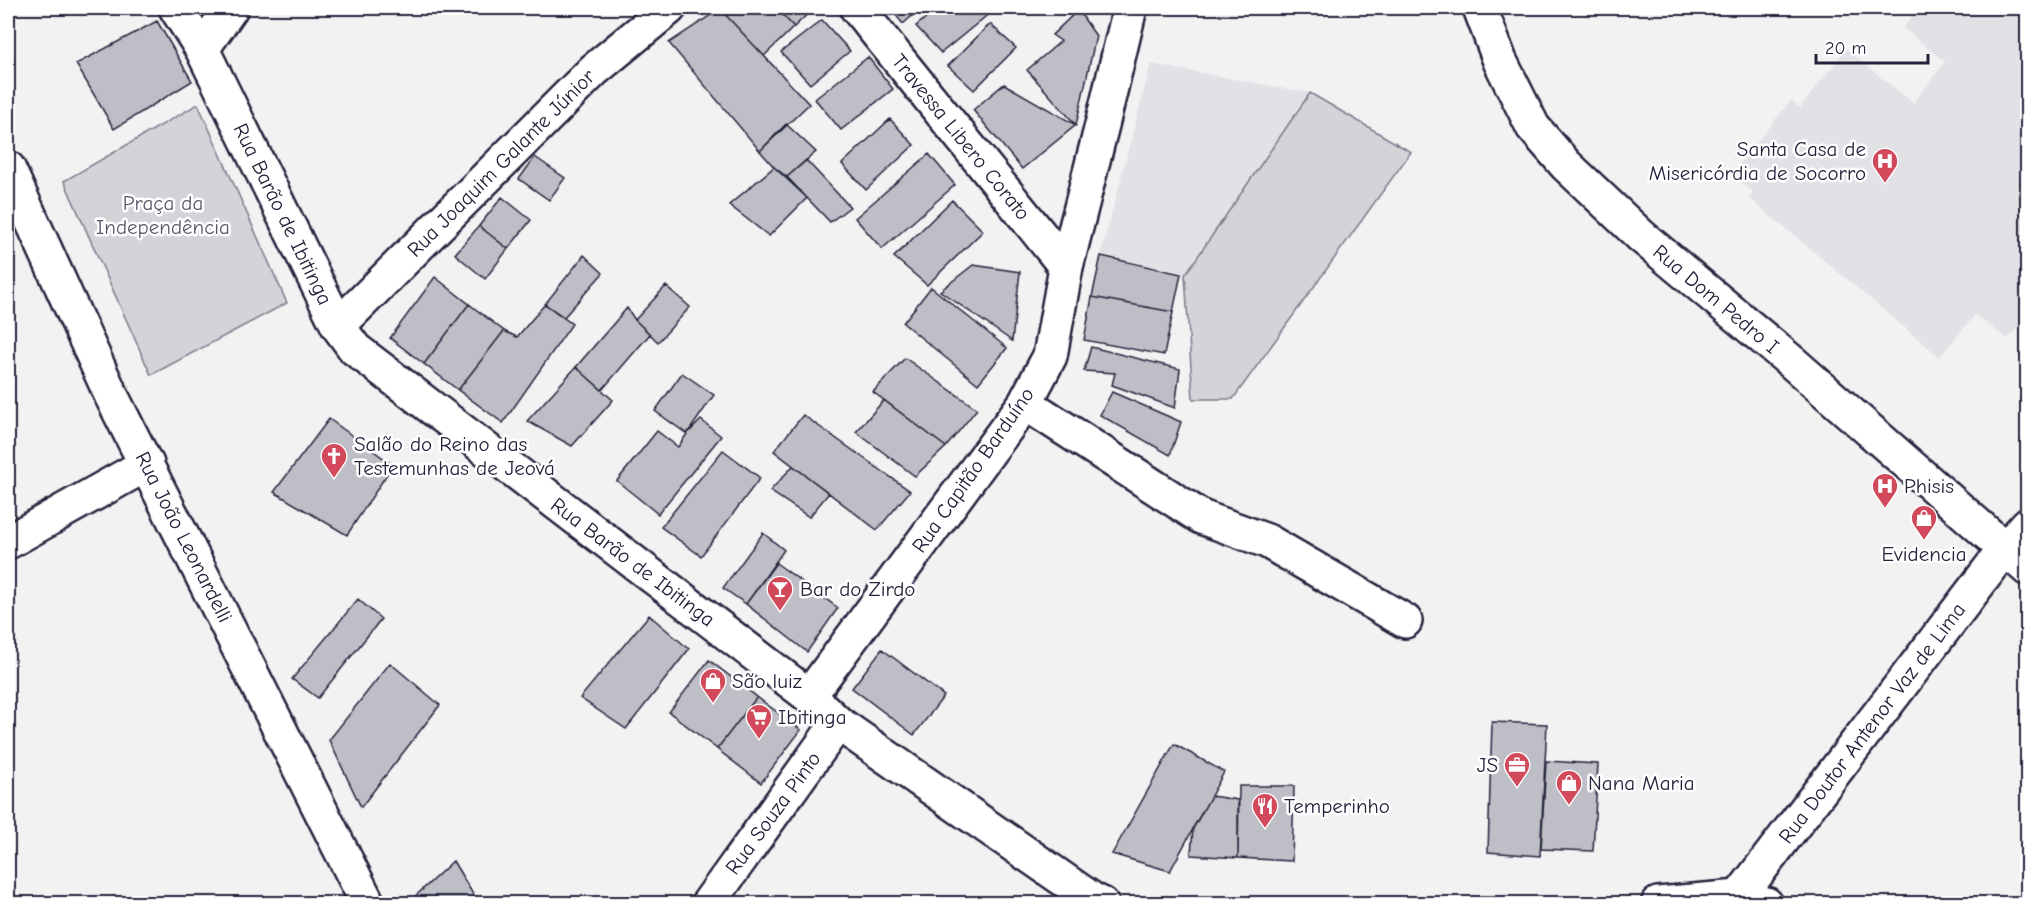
<svg xmlns="http://www.w3.org/2000/svg" width="2035" height="911" font-family="'Comic Neue',sans-serif">
  <style>
    .built { fill: #e2e2e6 }
    .green { fill: #d3d3d8; stroke: #7a7a8a; stroke-width: 1.5 }
    .building { fill: #bebec6; stroke: #22223b; stroke-width: 1.5 }
    .lines { fill: none; stroke-linecap: round; stroke-linejoin: round }
    .minor-casing { stroke: #22223b; stroke-width: 38 }
    .minor { stroke: #fff; stroke-width: 33 }
    .labels { text-anchor: middle; dominant-baseline: central; stroke-width: 5; stroke-linejoin: round; paint-order: stroke }
    .street-label { font-size: 21px; fill: #22223b; stroke: #fff }
    .poi-label { font-size: 21px; fill: #22223b; stroke: #fff; text-anchor: start }
    .park-label { font-size: 21px; fill: #57576a; stroke: #fff }
  </style>
  <rect width="100%" height="100%" fill="#f2f2f3"/>
  <filter id="ink" filterUnits="userSpaceOnUse"><feTurbulence type="fractalNoise" baseFrequency=".0167" numOctaves="2"/><feDisplacementMap in="SourceGraphic" scale="12" xChannelSelector="R" yChannelSelector="G"/><feConvolveMatrix kernelMatrix="1 2 1 2 8 2 1 2 1" color-interpolation-filters="sRGB"/></filter>
  <g filter="url(#ink)">
    <!-- built -->
    <path class="built" d="M 1919,8 L 2027,8 L 2027,316 L 2008,339 L 1975,315 L 1940,357 L 1749,198 L 1753,192 L 1731,175 L 1791,100 L 1800,108 L 1846,49 L 1913,103 L 1945,62 L 1903,28 Z
      M 1151,64 L 1310,93 L 1185,275 L 1100,257 Z"/>
    <!-- green -->
    <path class="green" d="M 1310,93 L 1411,152 L 1233,399 L 1193,399 L 1185,275 Z
      M 198,104 L 287,303 L 151,375 L 64,181 Z"/>
    <!-- building -->
    <path class="building" d="M 721,8 L 776,8 L 794,27 L 764,56 L 720,9 Z
      M 776,8 L 814,8 L 794,27 Z
      M 890,8 L 921,8 L 903,24 Z
      M 938,8 L 996,8 L 941,53 L 916,26 Z
      M 720,9 L 809,104 L 760,151 L 669,43 Z
      M 1078,10 L 1096,36 L 1076,125 L 1027,70 L 1061,41 L 1052,35 Z
      M 822,20 L 850,51 L 810,84 L 781,52 Z
      M 157,21 L 192,81 L 114,129 L 76,64 Z
      M 990,24 L 1016,48 L 974,90 L 948,66 Z
      M 868,57 L 893,89 L 841,130 L 815,99 Z
      M 1004,84 L 1076,125 L 1022,169 L 973,110 Z
      M 890,119 L 914,145 L 866,190 L 842,164 Z
      M 786,124 L 816,152 L 787,177 L 774,167 L 760,151 Z
      M 929,154 L 955,185 L 882,249 L 855,218 Z
      M 535,157 L 565,178 L 549,200 L 519,179 Z
      M 806,160 L 850,207 L 830,222 L 787,177 Z
      M 774,167 L 807,198 L 769,236 L 729,205 Z
      M 502,197 L 531,220 L 508,249 L 479,226 Z
      M 952,200 L 983,231 L 927,285 L 894,257 Z
      M 479,226 L 508,249 L 485,279 L 455,254 Z
      M 584,255 L 603,273 L 564,317 L 545,304 Z
      M 1101,256 L 1181,274 L 1173,312 L 1092,297 Z
      M 973,265 L 1020,272 L 1012,341 L 940,291 Z
      M 435,277 L 469,304 L 424,364 L 390,338 Z
      M 666,286 L 690,307 L 658,342 L 635,320 Z
      M 931,287 L 1007,348 L 978,384 L 903,323 Z
      M 1092,297 L 1173,312 L 1164,355 L 1084,340 Z
      M 469,304 L 504,331 L 458,390 L 424,364 Z
      M 545,304 L 572,324 L 503,423 L 458,390 L 504,331 L 517,337 Z
      M 627,308 L 635,320 L 650,334 L 602,390 L 576,367 Z
      M 1091,347 L 1180,369 L 1175,408 L 1112,385 L 1115,373 L 1084,371 Z
      M 905,358 L 977,409 L 946,447 L 873,392 Z
      M 576,367 L 613,400 L 572,446 L 527,421 Z
      M 682,373 L 714,395 L 687,434 L 655,411 Z
      M 1112,392 L 1181,422 L 1170,455 L 1100,415 Z
      M 884,400 L 946,447 L 915,476 L 856,432 Z
      M 803,415 L 910,491 L 877,530 L 774,451 Z
      M 329,419 L 393,465 L 347,535 L 274,492 Z
      M 701,420 L 721,436 L 658,514 L 617,481 L 657,431 L 678,447 L 687,434 Z
      M 723,450 L 760,478 L 701,556 L 661,527 Z
      M 793,466 L 829,493 L 809,517 L 770,491 Z
      M 763,533 L 784,550 L 746,604 L 723,588 Z
      M 776,563 L 838,608 L 807,652 L 746,604 Z
      M 358,599 L 381,619 L 318,698 L 292,679 Z
      M 649,615 L 689,649 L 626,729 L 580,698 Z
      M 882,649 L 944,696 L 914,735 L 852,688 Z
      M 709,660 L 757,697 L 717,749 L 669,712 Z
      M 390,663 L 440,705 L 361,807 L 329,740 Z
      M 757,697 L 801,730 L 761,783 L 717,749 Z
      M 1492,722 L 1547,724 L 1540,856 L 1488,852 Z
      M 1174,744 L 1224,772 L 1170,871 L 1112,854 Z
      M 1546,761 L 1598,764 L 1593,851 L 1541,849 Z
      M 1239,786 L 1294,786 L 1292,861 L 1238,858 Z
      M 1211,796 L 1238,800 L 1238,858 L 1191,855 L 1193,828 Z
      M 453,861 L 479,904 L 407,904 Z"/>
    <g class="lines">
      <!-- minor casing -->
      <g class="minor-casing">
        <path id="minor" d="M 176,8 L 202,49 L 338,326 L 355,349 L 809,696 L 838,723 L 1093,900 L 1102,904
          M 857,8 L 1066,267
          M 1480,8 L 1500,61 L 1533,127 L 1566,165 L 1641,236 L 1793,363 L 2028,569
          M 202,49 L 231,8
          M 8,168 L 111,395 L 368,904
          M 338,326 L 594,70 L 669,8
          M 1025,403 L 1201,517 L 1267,541 L 1405,621
          M 8,542 L 147,464
          M 809,696 L 1025,403 L 1050,356 L 1066,267 L 1103,121 L 1130,8
          M 1739,897 L 2005,549 L 2028,524
          M 708,904 L 838,723
          M 1658,904 L 1739,897 L 1766,904"/>
      </g>
      <!-- minor -->
      <use href="#minor" class="minor"/>
    </g>
  </g>
  <!-- icons -->
  <defs>
    <g id="hospital-pin" transform="scale(1.35)"><path d="M0 17L-7.5 6A9.5 9.5 0 1 1 7.5 6Z" fill="#d1495b" stroke="#fff"/><path d="M-5-5h3v3.5h4V-5h3V5h-3V1.5h-4V5h-3Z" fill="#fff"/></g>
    <g id="church-pin" transform="scale(1.35)"><path d="M0 17L-7.5 6A9.5 9.5 0 1 1 7.5 6Z" fill="#d1495b" stroke="#fff"/><path d="M-1.2-6h2.4v3.5h3.3v2.4h-3.3V6h-2.4V-.1h-3.3v-2.4h3.3Z" fill="#fff"/></g>
    <g id="shop-pin" transform="scale(1.35)"><path d="M0 17L-7.5 6A9.5 9.5 0 1 1 7.5 6Z" fill="#d1495b" stroke="#fff"/><path d="M-5-2.5h2.3a2.7 3.5 0 0 1 5.4 0H5L5.5 6h-11ZM-1.5-2.5h3a1.5 2.3 0 0 0-3 0Z" fill="#fff"/></g>
    <g id="bar-pin" transform="scale(1.35)"><path d="M0 17L-7.5 6A9.5 9.5 0 1 1 7.5 6Z" fill="#d1495b" stroke="#fff"/><path d="M-6-5H6L.8 .8V4.5H3.5V6h-7V4.5H-.8V.8Z" fill="#fff"/></g>
    <g id="supermarket-pin" transform="scale(1.35)"><path d="M0 17L-7.5 6A9.5 9.5 0 1 1 7.5 6Z" fill="#d1495b" stroke="#fff"/><path d="M-6-5.5h2.5l.6 2H6L4.5 2H-2.5L-4.4-4H-6ZM-1.5 3.2a1.3 1.3 0 1 0 .1 0ZM3 3.2a1.3 1.3 0 1 0 .1 0Z" fill="#fff"/></g>
    <g id="office-pin" transform="scale(1.35)"><path d="M0 17L-7.5 6A9.5 9.5 0 1 1 7.5 6Z" fill="#d1495b" stroke="#fff"/><path d="M-6-3h4V-5.5h4V-3h4V5H-6ZM-1-4.5V-3h2v-1.5ZM-6 0V1H6V0Z" fill="#fff"/></g>
    <g id="restaurant-pin" transform="scale(1.35)"><path d="M0 17L-7.5 6A9.5 9.5 0 1 1 7.5 6Z" fill="#d1495b" stroke="#fff"/><path d="M-5-6h1v4h1v-4h1v4h1v-4h1v5L-1.5 .5V6h-2V.5L-5-1ZM5-6V6H3V1.5H1.5Q1.5-4 5-6Z" fill="#fff"/></g>
  </defs>
  <g fill-rule="evenodd">
    <use href="#hospital-pin" x="1885" y="161"/>
    <use href="#church-pin" x="334" y="456"/>
    <use href="#hospital-pin" x="1885" y="486"/>
    <use href="#shop-pin" x="1924" y="518"/>
    <use href="#bar-pin" x="780" y="589"/>
    <use href="#shop-pin" x="713" y="681"/>
    <use href="#supermarket-pin" x="759" y="717"/>
    <use href="#office-pin" x="1517" y="765"/>
    <use href="#shop-pin" x="1569" y="783"/>
    <use href="#restaurant-pin" x="1265" y="806"/>
  </g>
  <g class="labels">
    <!-- street labels -->
    <g class="street-label">
      <text transform="translate(961 137) rotate(51)">Travessa Libero Corato</text>
      <text transform="translate(501 163) rotate(-45)">Rua Joaquim Galante Júnior</text>
      <text transform="translate(283 214) rotate(64)">Rua Barão de Ibitinga</text>
      <text transform="translate(1716 299) rotate(40)">Rua Dom Pedro I</text>
      <text transform="translate(973 470) rotate(-55)">Rua Capitão Barduíno</text>
      <text transform="translate(184 537) rotate(63)">Rua João Leonardelli</text>
      <text transform="translate(633 562) rotate(37)">Rua Barão de Ibitinga</text>
      <text transform="translate(1872 723) rotate(-53)">Rua Doutor Antenor Vaz de Lima</text>
      <text transform="translate(773 813) rotate(-54)">Rua Souza Pinto</text>
    </g>
    <!-- poi labels -->
    <g class="poi-label">
      <text x="1866" y="149" text-anchor="end">Santa Casa de<tspan x="1866" dy="24">Misericórdia de Socorro</tspan></text>
      <text x="354" y="444">Salão do Reino das<tspan x="354" dy="24">Testemunhas de Jeová</tspan></text>
      <text x="1904" y="486">Phisis</text>
      <text x="1924" y="554" text-anchor="middle">Evidencia</text>
      <text x="800" y="589">Bar do Zirdo</text>
      <text x="732" y="681">São luiz</text>
      <text x="778" y="717">Ibitinga</text>
      <text x="1498" y="765" text-anchor="end">JS</text>
      <text x="1588" y="783">Nana Maria</text>
      <text x="1284" y="806">Temperinho</text>
    </g>
    <!-- park labels -->
    <g class="park-label">
      <text x="163" y="203">Praça da<tspan x="163" dy="24">Independência</tspan></text>
    </g>
  </g>
  <!-- margin -->
  <rect width="2035" height="911" fill="none" stroke="#fff" stroke-width="30"/>
  <rect x="15" y="15" width="2005" height="881" fill="none" stroke="#22223b" stroke-width="2" filter="url(#ink)"/>
  <!-- scale -->
  <path d="M1816 54v9h112v-9" fill="none" stroke="#22223b" stroke-width="3"/>
  <text x="1825" y="54" font-size="18" fill="#22223b" stroke="#ffffff" stroke-width="4.5" paint-order="stroke">20 m</text>
</svg>
